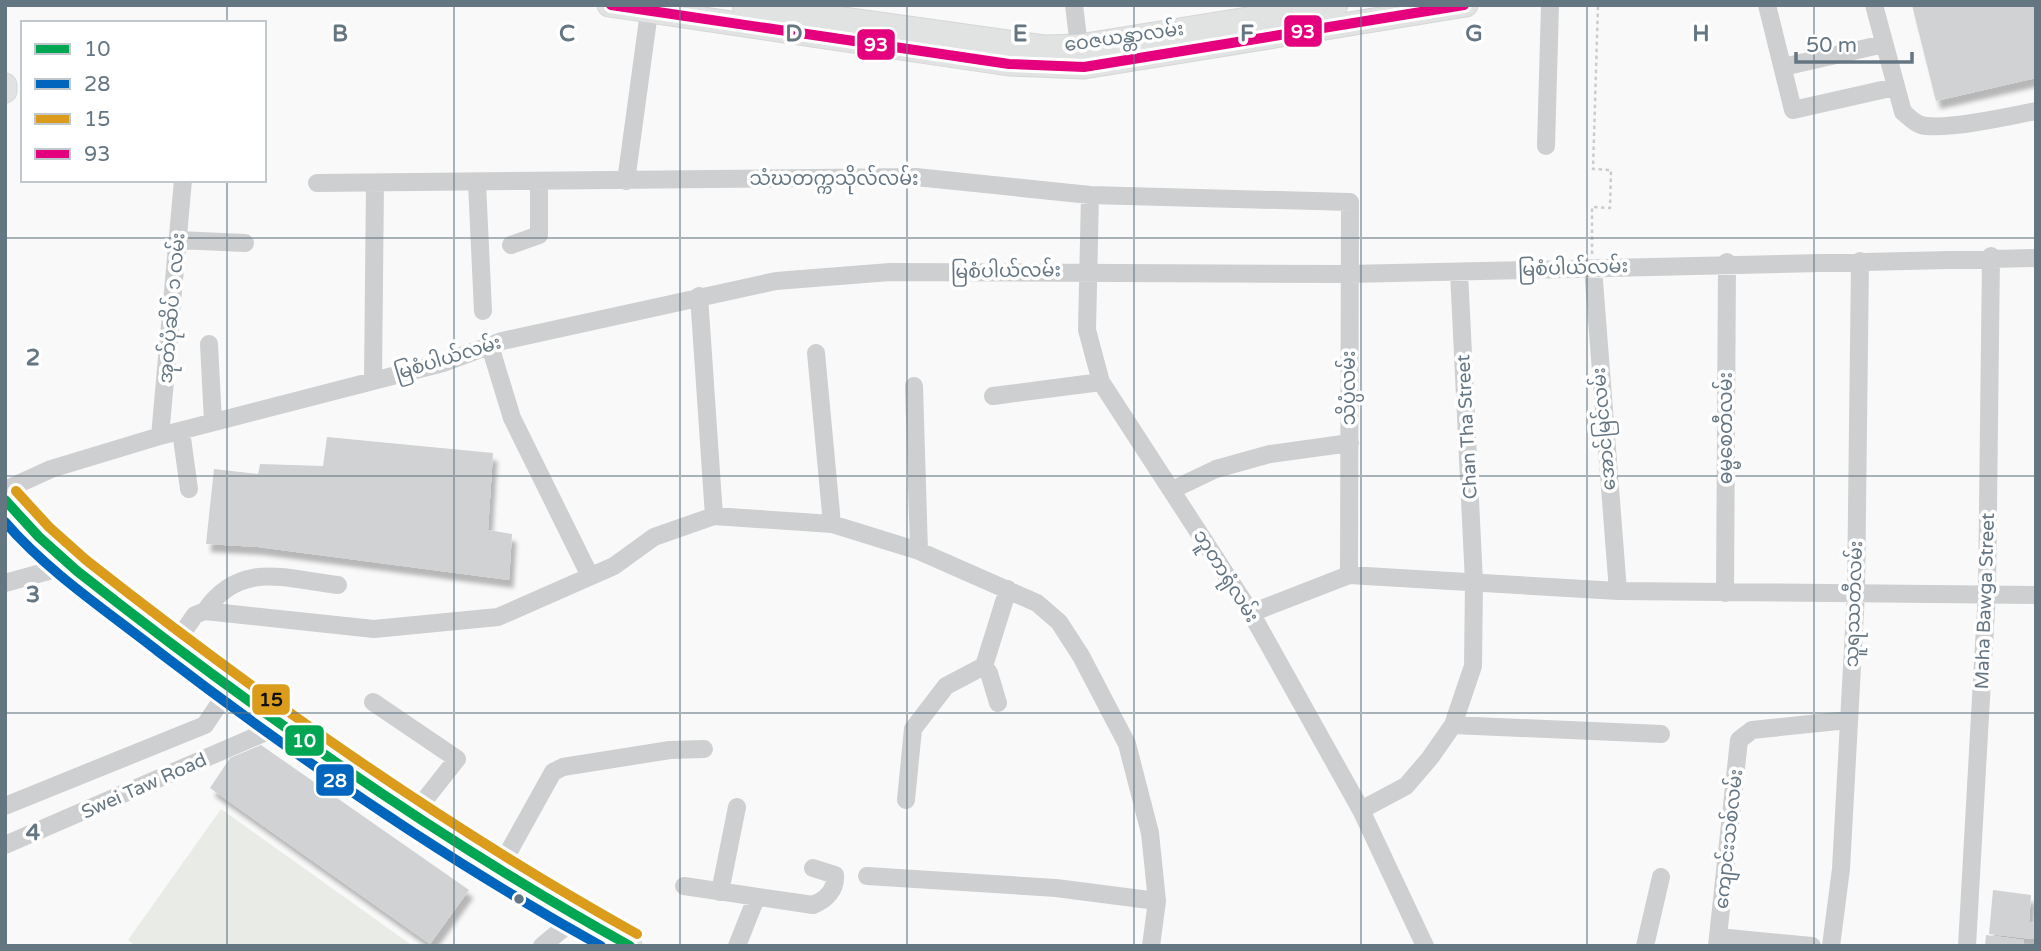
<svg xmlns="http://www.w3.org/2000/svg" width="2041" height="951" font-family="'Varela Round','Noto Sans Myanmar',sans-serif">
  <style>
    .green { fill: #e8ebe6 }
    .building { fill: #d0d2d3; filter: url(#shadow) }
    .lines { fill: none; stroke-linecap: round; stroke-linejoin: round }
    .major-casing { stroke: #d5d6d7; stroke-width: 25 }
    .path { stroke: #cbcccd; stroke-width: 2.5; stroke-dasharray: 3.5 3.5; stroke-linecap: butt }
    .minor { stroke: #cecfd0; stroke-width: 18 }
    .major { stroke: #e1e2e2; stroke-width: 23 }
    .bus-1-casing { stroke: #fff; stroke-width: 16 }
    .bus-2-casing { stroke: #fff; stroke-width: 16 }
    .bus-3-casing { stroke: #fff; stroke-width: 16 }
    .bus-4-casing { stroke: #fff; stroke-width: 16 }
    .bus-1 { stroke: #00a651; stroke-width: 10 }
    .bus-2 { stroke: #0065bd; stroke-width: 10 }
    .bus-3 { stroke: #da9c1a; stroke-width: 10 }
    .bus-4 { stroke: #e5007d; stroke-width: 10 }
    .grid { fill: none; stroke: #657683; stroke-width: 2; stroke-opacity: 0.55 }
    .bus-dot { fill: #657683; stroke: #fff; stroke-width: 2.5 }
    .labels { text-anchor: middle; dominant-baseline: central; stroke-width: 7; stroke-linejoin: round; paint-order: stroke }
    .street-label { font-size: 19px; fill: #657683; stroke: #fff }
    .grid-label { font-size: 23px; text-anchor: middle; font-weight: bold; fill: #657683; stroke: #fff; stroke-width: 7; stroke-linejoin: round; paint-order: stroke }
    .line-badge { stroke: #fff; stroke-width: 2.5 }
    .badge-label { font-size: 19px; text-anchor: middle; font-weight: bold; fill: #fff }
    .pale-badge-label { font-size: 19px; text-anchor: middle; font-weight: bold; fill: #111 }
  </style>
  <defs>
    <filter id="shadow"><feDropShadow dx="4.5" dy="8" stdDeviation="2" flood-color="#0004"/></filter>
  </defs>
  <rect width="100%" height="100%" fill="#f9f9f9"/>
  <!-- green -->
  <path class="green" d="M 221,809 L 413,946 L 136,946 L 128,940 Z"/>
  <!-- building -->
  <path class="building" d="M 1912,5 L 2036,5 L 2036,78 L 1936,101 Z
    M 327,437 L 493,453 L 488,530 L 512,534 L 509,580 L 258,547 L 206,544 L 214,469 L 258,474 L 260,464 L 323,466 Z
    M 261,745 L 469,890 L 430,944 L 210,788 L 230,758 Z
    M 1993,890 L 2031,895 L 2029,922 L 2034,923 L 2033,939 L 1989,934 Z
    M 1986,935 L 2024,940 L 2023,946 L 1985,946 Z"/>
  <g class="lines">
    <!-- major casing -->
    <g class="major-casing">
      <path id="major" d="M 609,5 L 1009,64 L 1084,67 L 1466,5
        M 744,5 L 1044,47 L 1079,46 L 1336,5
        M 5,85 L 5,91
        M 5,500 C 47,553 104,591 157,632 C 306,749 463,856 630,946"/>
    </g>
    <!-- path -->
    <path class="path" d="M 1592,254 L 1592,207 L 1610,208 L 1611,170 L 1593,169 L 1598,5"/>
    <!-- minor -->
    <path class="minor" d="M 1074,5 L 1079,46
      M 1767,5 L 1793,110 L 1895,87
      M 1874,5 L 1903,112 C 1908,116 1914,123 1921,125 C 1943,131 2012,116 2036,111
      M 1783,67 L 1884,44
      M 1546,146 L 1550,5
      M 626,181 L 650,5
      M 317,183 L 916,177 L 1090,195 L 1350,202 L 1349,575
      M 477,183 L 483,311
      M 1090,195 L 1087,330 L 1101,382 L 1251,613 L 1361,810 L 1425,946
      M 178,240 L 245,243
      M 511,245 L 539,235 L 539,183
      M 1593,268 L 1618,591
      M 699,296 L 714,516
      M 209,344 L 213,422
      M 490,346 L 512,418 L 590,576
      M 816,353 L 832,524
      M 373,380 L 375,183
      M 914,386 L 919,551
      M 993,396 L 1101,382
      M 181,431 L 189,489
      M 160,436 L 183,180
      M 5,490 L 51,469 L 160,436 L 443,363 L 502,341 L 776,281 L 890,272 L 1349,274 L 2036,258
      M 1172,490 L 1216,469 L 1270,454 L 1350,443
      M 5,583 L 70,565
      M 1725,593 L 1727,262
      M 205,611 C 240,560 285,579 338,585
      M 1251,613 L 1349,575 L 1618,591 L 2036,595
      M 174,645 L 195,615 L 205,611 L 374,629 L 498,617 L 614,566 L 654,537 L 714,516 L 832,524 L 919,551 L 1037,603 L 1059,622 L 1081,656 L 1127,744 L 1150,833 L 1157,901 L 1151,946
      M 984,666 L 989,673 L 998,703
      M 373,702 L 457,759 L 412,816
      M 1453,725 L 1661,734
      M 906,800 L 913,729 L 946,686 L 984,666 L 1008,589
      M 5,806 L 205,725 L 219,704 L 218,680
      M 1361,810 L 1406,786 L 1430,758 L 1453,725 L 1473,666 L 1474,582 L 1459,272
      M 5,845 L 282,725
      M 498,871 L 553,772 L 563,767 L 670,750 L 704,749
      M 867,876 L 1056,888 L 1157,901
      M 684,886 L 813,905 C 826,900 836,890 835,875 L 813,868
      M 720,892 L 737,807
      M 1718,937 L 1812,946
      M 542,946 L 577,917
      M 737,946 L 756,898
      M 1645,946 L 1661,877
      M 1717,946 L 1739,740 L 1752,730 L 1848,720
      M 1831,946 L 1841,869 L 1856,593 L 1860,261
      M 1967,946 L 1987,592 L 1991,256"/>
    <!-- major -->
    <use href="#major" class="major"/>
    <!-- bus-1 casing -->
    <g class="bus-1-casing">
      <path id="bus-1" d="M 5,500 L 39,537 L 77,571 C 252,709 434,837 630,946"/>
    </g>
    <!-- bus-2 casing -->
    <g class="bus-2-casing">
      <path id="bus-2" d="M 5,522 C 49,573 107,611 159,652 C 300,760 446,860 601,946"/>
    </g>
    <!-- bus-3 casing -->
    <g class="bus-3-casing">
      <path id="bus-3" d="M 16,491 L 49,527 L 86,560 C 261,698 442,825 637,934"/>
    </g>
    <!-- bus-4 casing -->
    <g class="bus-4-casing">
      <path id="bus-4" d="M 611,5 L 1009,64 L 1084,67 L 1464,5"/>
    </g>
    <!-- bus-1 -->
    <use href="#bus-1" class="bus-1"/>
    <!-- bus-2 -->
    <use href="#bus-2" class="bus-2"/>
    <!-- bus-3 -->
    <use href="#bus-3" class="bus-3"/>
    <!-- bus-4 -->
    <use href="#bus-4" class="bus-4"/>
  </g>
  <!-- grid -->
  <path class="grid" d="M 227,5 L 227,23M 454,5 L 454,946M 680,5 L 680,946M 907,5 L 907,946M 1134,5 L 1134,946M 1361,5 L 1361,946M 1587,5 L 1587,946M 1814,5 L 1814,946M 227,180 L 227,946M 5,238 L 2036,238M 5,476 L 2036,476M 5,713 L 2036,713"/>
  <!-- markers -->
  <circle class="bus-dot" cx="519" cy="899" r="6"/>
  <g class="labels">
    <!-- street labels -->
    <g class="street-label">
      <text transform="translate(1124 37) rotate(-8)">ဝေဇယန္တာလမ်း</text>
      <text x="834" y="179">သံဃတက္ကသိုလ်လမ်း</text>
      <text transform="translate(1573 268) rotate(-2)">မြစံပါယ်လမ်း</text>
      <text transform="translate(1006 271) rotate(-1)">မြစံပါယ်လမ်း</text>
      <text transform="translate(172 308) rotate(-85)">အုတ်ပုံဆိပ် ၁ လမ်း</text>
      <text transform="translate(448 358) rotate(-17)">မြစံပါယ်လမ်း</text>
      <text transform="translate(1349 388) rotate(-90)">သိပ္ပံလမ်း</text>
      <text transform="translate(1467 427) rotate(-93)">Chan Tha Street</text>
      <text transform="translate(1726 428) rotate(-90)">ဓမ္မစေတီလမ်း</text>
      <text transform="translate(1604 429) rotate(-95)">အောင်မြင်လမ်း</text>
      <text transform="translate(1226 576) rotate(58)">ဘူတာရုံလမ်း</text>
      <text transform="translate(1985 601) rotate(-88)">Maha Bawga Street</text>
      <text transform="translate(1854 604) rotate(-88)">သူရဿတီလမ်း</text>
      <text transform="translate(144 786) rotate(-24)">Swei Taw Road</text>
      <text transform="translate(1729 839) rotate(-84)">ကျောင်းသစ်လမ်း</text>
    </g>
  </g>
  <g class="grid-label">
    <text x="340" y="41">B</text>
    <text x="567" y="41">C</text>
    <text x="794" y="41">D</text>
    <text x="1020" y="41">E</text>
    <text x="1247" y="41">F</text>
    <text x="1474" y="41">G</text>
    <text x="1701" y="41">H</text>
    <text x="33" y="365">2</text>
    <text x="33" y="602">3</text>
    <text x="33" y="840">4</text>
  </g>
  <g class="line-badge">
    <rect x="1283" y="14" width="40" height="34" rx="7" fill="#e5007d"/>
    <rect x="856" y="28" width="40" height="33" rx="7" fill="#e5007d"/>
    <rect x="251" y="683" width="40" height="33" rx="7" fill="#da9c1a"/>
    <rect x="284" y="724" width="41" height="33" rx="7" fill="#00a651"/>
    <rect x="315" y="763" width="40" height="34" rx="7" fill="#0065bd"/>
  </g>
  <g class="badge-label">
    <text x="1303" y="38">93</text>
    <text x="876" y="51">93</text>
    <text x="304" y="747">10</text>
    <text x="335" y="787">28</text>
  </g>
  <g class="pale-badge-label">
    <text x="271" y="706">15</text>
  </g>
  <!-- border -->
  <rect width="2041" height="951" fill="none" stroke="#657683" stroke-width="14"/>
  <!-- legend -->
  <rect x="21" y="21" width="245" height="161" fill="#ffffff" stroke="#c1c8cd" stroke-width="2"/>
  <rect x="35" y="44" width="35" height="10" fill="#00a651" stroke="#c1c8cd" stroke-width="2"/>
  <text x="84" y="56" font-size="21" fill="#657683">10</text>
  <rect x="35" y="79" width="35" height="10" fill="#0065bd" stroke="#c1c8cd" stroke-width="2"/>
  <text x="84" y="91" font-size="21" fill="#657683">28</text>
  <rect x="35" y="114" width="35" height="10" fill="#da9c1a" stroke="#c1c8cd" stroke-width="2"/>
  <text x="84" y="126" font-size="21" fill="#657683">15</text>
  <rect x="35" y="149" width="35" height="10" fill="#e5007d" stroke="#c1c8cd" stroke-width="2"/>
  <text x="84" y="161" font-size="21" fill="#657683">93</text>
  <!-- scale -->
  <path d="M1796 52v10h116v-10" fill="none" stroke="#657683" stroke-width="3.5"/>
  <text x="1806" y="52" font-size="21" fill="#657683" stroke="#ffffff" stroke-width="5" paint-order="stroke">50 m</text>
</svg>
